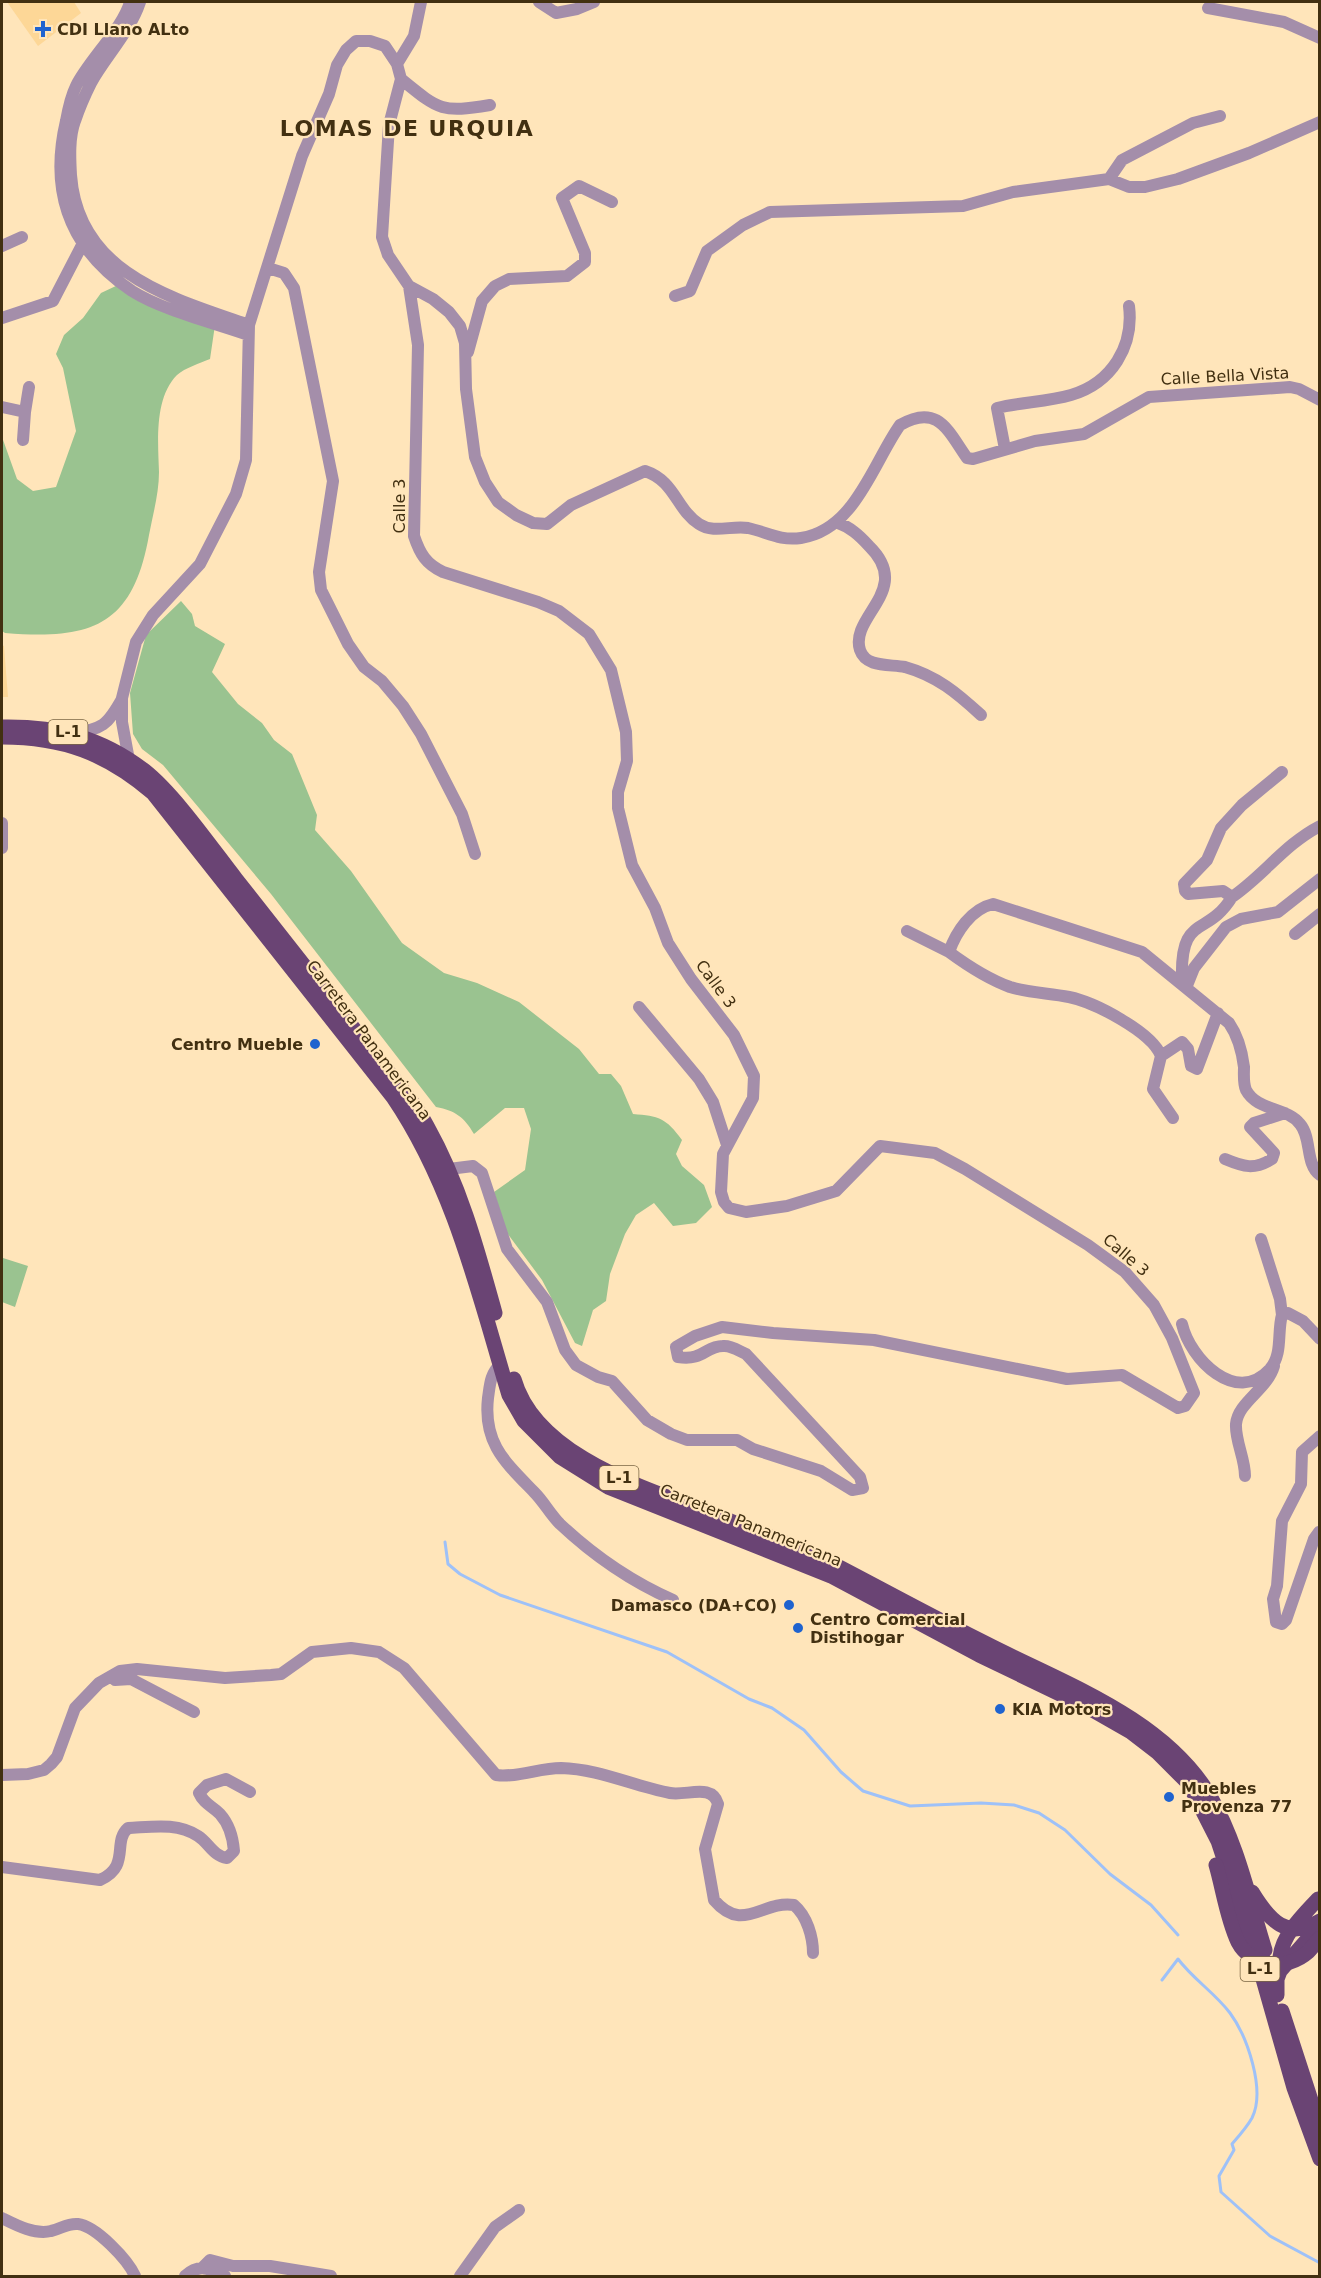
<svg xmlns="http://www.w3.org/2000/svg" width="1321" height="2278" font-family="'DejaVu Sans',sans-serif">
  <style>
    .built { fill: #fdd797 }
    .green { fill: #9ac390 }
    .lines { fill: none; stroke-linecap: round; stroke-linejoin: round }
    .stream { stroke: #9ec1f8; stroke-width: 3 }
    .minor { stroke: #a48eaa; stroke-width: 12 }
    .major { stroke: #6a4474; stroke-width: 15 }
    .major-bridge { stroke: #6a4474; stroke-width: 15 }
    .poi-dot { fill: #1f63cf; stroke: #ffe5ba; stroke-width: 2 }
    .labels { text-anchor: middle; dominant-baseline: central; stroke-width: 4.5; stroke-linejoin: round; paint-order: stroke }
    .shield { fill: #ffe5ba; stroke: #7b6644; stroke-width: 1.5 }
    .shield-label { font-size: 15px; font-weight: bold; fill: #423011 }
    .poi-label { font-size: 16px; font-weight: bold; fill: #423011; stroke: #ffe5ba; text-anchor: start }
    .street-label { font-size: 16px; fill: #423011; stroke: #ffe5ba }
    .district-label { font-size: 22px; font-weight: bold; letter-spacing: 1.5px; fill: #423011; stroke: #ffe5ba }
  </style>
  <rect width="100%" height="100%" fill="#ffe5ba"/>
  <!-- built -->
  <path class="built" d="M 7,2 L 74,2 L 81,13 L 38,46 Z
    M 2,645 L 4,646 L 8,697 L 2,697 Z"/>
  <!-- green -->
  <path class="green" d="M 118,285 L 215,325 L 210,359 C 200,363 185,368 177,375 C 154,398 158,442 159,472 C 159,493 153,514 149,535 C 133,626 92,640 5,633 L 2,631 L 2,437 L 17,479 L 33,491 L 56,487 L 76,431 L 63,368 L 56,354 L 64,335 L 83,318 L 101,293 Z
    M 181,601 L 192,614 L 195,626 L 225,644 L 212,672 L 238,704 L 262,723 L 274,740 L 292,754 L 317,815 L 315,830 L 351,871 L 402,943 L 444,973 L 477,983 L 519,1002 L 579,1049 L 599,1074 L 611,1074 L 621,1086 L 633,1114 C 659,1116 666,1118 682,1140 L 676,1154 L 682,1166 L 704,1185 L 712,1207 L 696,1223 L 673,1226 L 654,1203 L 636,1215 L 625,1234 L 610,1274 L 606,1301 L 593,1310 L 582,1346 L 575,1343 L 542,1280 L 507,1233 L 494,1192 L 525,1170 L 531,1129 L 524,1108 L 505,1108 L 474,1134 C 464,1117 456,1111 436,1107 L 271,894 L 163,765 L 142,749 L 133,734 L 130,693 L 146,635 Z
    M 3,1258 L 28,1266 L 15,1307 L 2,1302 Z"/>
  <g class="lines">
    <!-- stream -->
    <path class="stream" d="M 445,1542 L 448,1564 L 460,1574 L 500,1595 L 667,1652 L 749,1699 L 772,1708 L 804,1730 L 841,1772 L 863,1791 L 910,1806 L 981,1803 L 1014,1805 L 1039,1813 L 1065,1830 L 1110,1874 L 1151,1905 L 1178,1935
      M 1162,1980 L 1178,1959 C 1193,1979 1215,1993 1230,2013 C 1247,2036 1266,2090 1252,2118 C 1247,2127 1239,2136 1232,2144 L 1234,2150 L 1219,2176 L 1221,2192 L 1270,2236 L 1320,2263"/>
    <!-- minor -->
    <path class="minor" d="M 130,2 C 123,28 88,61 76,86 C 71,96 68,110 66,121 C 49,193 71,250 132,291 C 162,310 214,323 248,335
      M 140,2 C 130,32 106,56 91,83 C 85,95 79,109 75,121 C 69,137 70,158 71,175 C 78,273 171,298 249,325
      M 539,2 L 556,13 L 577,9 L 594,2
      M 1208,8 L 1284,22 L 1320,38
      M 397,64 L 414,36 L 421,2
      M 401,79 C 439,110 441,113 490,105
      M 1109,179 L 1122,160 L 1193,123 L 1220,116
      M 2,246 L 22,237
      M 268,268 L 284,273 L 294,288 L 333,481 L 319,572 L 321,590 L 348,644 L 364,667 L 382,681 L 403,706 L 421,734 L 462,814 L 475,854
      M 409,286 L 418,345 L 414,536 C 420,554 426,564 443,572 L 538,602 L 559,611 L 589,634 L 611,670 L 626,732 L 627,761 L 618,792 L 618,808 L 632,865 L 655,908 L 668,943 L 691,979 L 734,1035 L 754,1076 L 753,1098 L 723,1154 L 721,1192 L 724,1202 L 729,1208 L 746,1212 L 787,1206 L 836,1191 L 880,1146 L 935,1153 L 965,1169 L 1088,1245 L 1125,1272 L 1154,1305 L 1172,1338 L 1194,1393 L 1185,1406 L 1178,1408 L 1122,1375 L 1067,1379 L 874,1340 L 773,1333 L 722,1327 L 695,1336 L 676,1347 L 678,1357 C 704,1361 705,1346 723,1346 C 731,1345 739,1351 746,1354 L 860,1477 L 863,1488 L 852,1490 L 821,1471 L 753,1449 L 737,1440 L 687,1440 L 671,1434 L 647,1420 L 612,1381 L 598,1377 L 576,1365 L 565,1350 L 547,1302 L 507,1249 L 482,1173 L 473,1166 L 449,1169
      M 675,296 L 690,291 L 707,251 L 743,225 L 770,212 L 963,206 L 1013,192 L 1109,179 L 1129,187 L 1145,187 L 1178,179 L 1249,153 L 1320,122
      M 2,318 L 53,301 L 82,245
      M 468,352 L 482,301 L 495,286 L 509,279 L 567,276 L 585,262 L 585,253 L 562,198 L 579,186 L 612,202
      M 2,407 L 25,412 L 23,440
      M 25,412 L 29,387
      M 1005,449 L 997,408 C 1021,402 1047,402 1071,395 C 1112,383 1134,346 1129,306
      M 836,522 C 850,527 859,535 869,546 C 914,590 849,616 860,650 C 866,668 890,664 905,667 C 937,676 957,693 981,715
      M 73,734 C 103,728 107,726 122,699
      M 129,760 L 122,722 L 122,698 L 136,642 L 153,615 L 200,564 L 236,494 L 246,460 L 249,325 L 302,156 L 329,94 L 337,65 L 346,50 L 356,41 L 370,41 L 385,46 L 397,64 L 401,79 L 389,125 L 382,237 L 388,255 L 409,286 L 433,299 L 449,312 L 460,326 L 465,343 L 466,389 L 475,457 L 485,482 L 498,502 L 516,515 L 533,523 L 547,524 L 571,505 L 645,471 C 675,481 676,509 699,524 C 714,534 732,525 748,528 C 767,532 779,541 801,538 C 855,530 873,463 900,425 C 938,403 948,431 967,458 L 973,459 L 1035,441 L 1084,434 L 1149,397 L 1290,387 L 1299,389 L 1320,400
      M 2,823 L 2,848
      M 1232,897 C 1264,875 1285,844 1320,826
      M 907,931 L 949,952
      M 1295,934 L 1320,914
      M 1187,986 L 1182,979 C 1180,913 1207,938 1232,897 L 1223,891 L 1188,894 L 1185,891 L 1184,884 L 1207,860 L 1221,828 L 1242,805 L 1282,772
      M 1186,988 L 1194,968 L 1226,927 L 1241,919 L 1278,912 L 1320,879
      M 639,1007 L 699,1079 L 713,1102 L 727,1145
      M 1161,1056 L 1182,1042 L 1188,1049 L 1191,1066 L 1197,1069 L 1218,1013
      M 1173,1118 L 1153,1089 L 1161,1056 C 1152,1032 1094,1002 1069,997 C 1050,993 1029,993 1010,987 C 988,979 968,966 949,952 C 956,932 971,909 993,904 L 1142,952 L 1229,1023 C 1238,1036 1242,1051 1244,1067 C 1244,1074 1243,1083 1246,1090 C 1257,1111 1287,1107 1300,1124 C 1312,1138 1305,1164 1320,1175
      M 1225,1159 C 1244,1167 1254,1170 1272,1159 L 1274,1153 L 1250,1127 L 1254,1123 L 1285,1113
      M 1261,1239 L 1280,1299 L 1282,1315
      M 1182,1324 C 1190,1359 1236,1406 1270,1369 C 1283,1354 1277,1332 1282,1315 L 1288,1313 L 1303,1321 L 1320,1339
      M 500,1365 C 490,1374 490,1385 488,1398 C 483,1443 505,1462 534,1492 C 544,1502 550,1514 560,1524 C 595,1557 630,1581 673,1600
      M 1245,1476 C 1245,1458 1235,1441 1236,1424 C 1238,1402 1267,1390 1274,1366
      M 1319,1532 L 1314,1539 L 1286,1620 L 1282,1624 L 1276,1622 L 1273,1599 L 1277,1586 L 1282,1521 L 1301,1484 L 1302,1452 L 1320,1436
      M 115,1680 L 131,1679 L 194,1712
      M 2,1775 L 28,1774 L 44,1770 L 51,1764 L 57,1757 L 75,1708 L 99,1683 L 120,1671 L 137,1669 L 225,1678 L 271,1675 L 281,1674 L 312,1652 L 351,1648 L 379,1652 L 404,1668 L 496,1775 C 517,1778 539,1768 561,1768 C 599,1769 633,1786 670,1793 C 687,1796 712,1783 718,1804 L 705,1849 L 714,1900 C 743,1934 762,1900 794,1905 C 807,1916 813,1937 813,1953
      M 2,1867 L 100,1880 C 131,1866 112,1842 128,1828 C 151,1827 177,1822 198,1836 C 209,1843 213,1856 227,1858 L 234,1851 C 233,1838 229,1824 220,1814 C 212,1806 204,1804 199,1793 L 207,1785 L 226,1779 L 250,1792
      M 2,2218 C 16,2225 35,2235 51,2231 C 61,2229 67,2223 78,2224 C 96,2226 128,2260 135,2276
      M 203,2267 L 210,2260 L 233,2266 L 270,2266 L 331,2276
      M 185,2276 C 199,2263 210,2269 225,2276
      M 460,2276 L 495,2227 L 519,2210"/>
    <!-- major -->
    <path class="major" d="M 2,727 C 56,726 101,737 145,771 C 175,795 211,847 236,879 C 279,933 322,988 365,1043 C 385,1069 411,1096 427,1126 C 460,1185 477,1248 495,1313
      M 2,737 C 63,737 106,753 153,793 L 393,1097 C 454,1187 478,1292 509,1395 L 524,1421 L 560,1457 L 608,1487 L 831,1576 L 979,1655 L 1089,1708 L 1131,1732 L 1157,1752 L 1189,1784 L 1218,1841 L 1261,1972 L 1294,2088 L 1320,2159
      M 514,1379 C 536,1457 648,1489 715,1515 C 756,1531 797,1547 837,1566 C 887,1592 936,1619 987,1644 C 1063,1683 1164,1718 1210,1796 C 1237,1842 1249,1899 1265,1950
      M 1252,1892 C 1269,1920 1287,1941 1320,1921
      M 1280,1971 C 1276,1940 1298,1921 1318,1899
      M 1277,1995 L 1277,1979 L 1280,1971 L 1320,1925
      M 1282,2011 L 1320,2128"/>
    <!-- major-bridge -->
    <path class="major-bridge" d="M 1216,1865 C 1223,1889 1227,1919 1238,1942 C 1251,1967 1287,1971 1308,1952 C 1312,1948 1316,1942 1320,1938"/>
  </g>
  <!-- markers -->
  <g class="poi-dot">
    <path d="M40 20h6v6h6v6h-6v6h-6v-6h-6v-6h6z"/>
    <circle cx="315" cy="1044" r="6"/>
    <circle cx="789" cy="1605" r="6"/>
    <circle cx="798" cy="1628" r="6"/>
    <circle cx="1000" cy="1709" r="6"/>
    <circle cx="1169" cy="1797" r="6"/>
  </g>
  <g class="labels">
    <!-- shield labels -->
    <g class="shield">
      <rect x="48.5" y="720" width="39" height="24" rx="4.5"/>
      <rect x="599.5" y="1466" width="39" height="24" rx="4.5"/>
      <rect x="1240.5" y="1957" width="39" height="24" rx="4.5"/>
    </g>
    <g class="shield-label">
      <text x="68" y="732">L-1</text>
      <text x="619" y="1478">L-1</text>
      <text x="1260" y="1969">L-1</text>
    </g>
    <!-- poi labels -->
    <g class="poi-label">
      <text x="57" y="29">CDI Llano ALto</text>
      <text x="303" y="1044" text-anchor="end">Centro Mueble</text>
      <text x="777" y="1605" text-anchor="end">Damasco (DA+CO)</text>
      <text x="810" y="1619">Centro Comercial<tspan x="810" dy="18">Distihogar</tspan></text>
      <text x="1012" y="1709">KIA Motors</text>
      <text x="1181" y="1788">Muebles<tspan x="1181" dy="18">Provenza 77</tspan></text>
    </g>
    <!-- street labels -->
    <g class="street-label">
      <text transform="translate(1225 376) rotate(-3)">Calle Bella Vista</text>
      <text transform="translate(399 506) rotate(-90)">Calle 3</text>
      <text transform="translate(716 984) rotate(53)">Calle 3</text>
      <text transform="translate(369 1040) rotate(53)">Carretera Panamericana</text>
      <text transform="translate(1126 1255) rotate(41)">Calle 3</text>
      <text transform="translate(751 1525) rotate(22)">Carretera Panamericana</text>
    </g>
    <!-- district labels -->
    <g class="district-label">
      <text x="407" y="128">LOMAS DE URQUIA</text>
    </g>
  </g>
  <!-- border -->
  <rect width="1321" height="2278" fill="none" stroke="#423011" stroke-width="6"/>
</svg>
